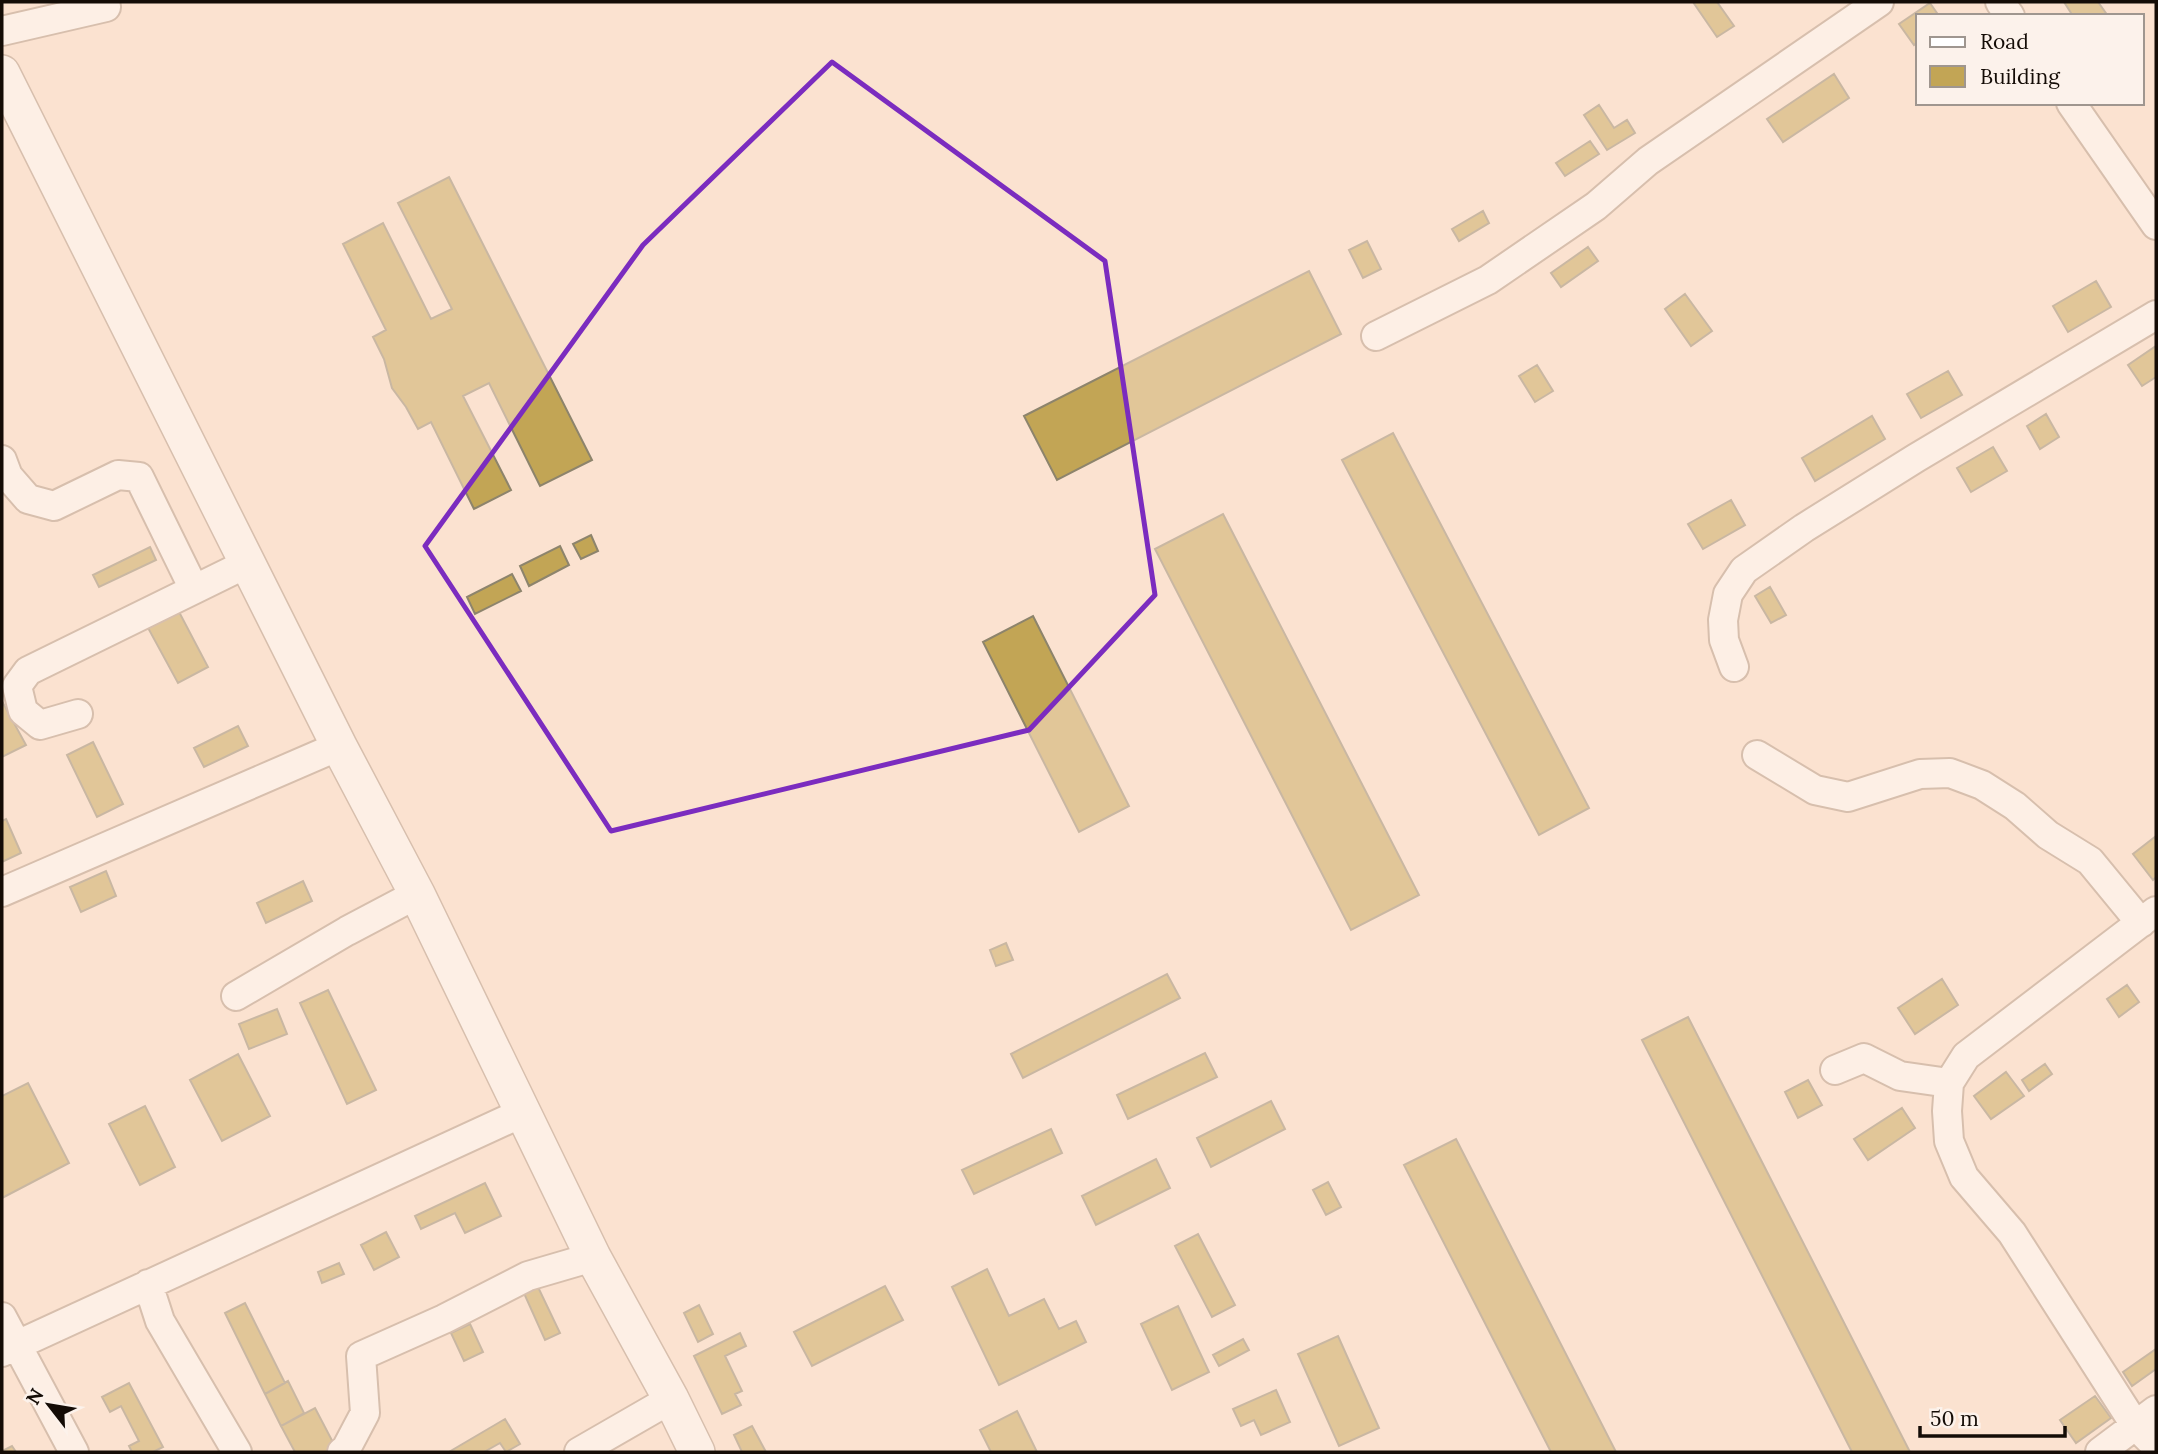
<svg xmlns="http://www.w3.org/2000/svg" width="2158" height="1454" font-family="Lora,serif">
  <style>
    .building { fill: #c2a555; stroke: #8d846c; stroke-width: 2 }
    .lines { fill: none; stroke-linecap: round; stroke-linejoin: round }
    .minor-casing { stroke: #ac9584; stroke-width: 32 }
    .major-casing { stroke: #ac9584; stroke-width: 38 }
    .minor { stroke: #fff; stroke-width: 28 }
    .major { stroke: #fff; stroke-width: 35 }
    .marked { fill: none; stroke: #7b2cbf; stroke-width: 5; stroke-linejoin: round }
  </style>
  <rect width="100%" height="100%" fill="#fbe2d0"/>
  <!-- building -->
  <path class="building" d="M 1693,2 L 1717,2 L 1734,26 L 1717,37 Z
    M 2064,2 L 2098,2 L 2108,16 L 2073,16 Z
    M 1930,3 L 1939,16 L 1918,16 L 1918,42 L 1914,45 L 1899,24 Z
    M 1834,74 L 1849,98 L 1783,142 L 1767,119 Z
    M 1599,105 L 1614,128 L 1627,120 L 1635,133 L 1607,150 L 1584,115 Z
    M 1590,141 L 1599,154 L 1565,176 L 1556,163 Z
    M 449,177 L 592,460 L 540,486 L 489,383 L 463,396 L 511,490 L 474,509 L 431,422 L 418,429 L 406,407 L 392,388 L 384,359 L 373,337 L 386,330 L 343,244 L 383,223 L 431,319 L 452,309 L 398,203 Z
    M 1483,211 L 1489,223 L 1459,241 L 1452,229 Z
    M 1367,241 L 1381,269 L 1363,278 L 1349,250 Z
    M 1588,247 L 1598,261 L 1561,287 L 1551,273 Z
    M 1309,271 L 1341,334 L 1057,480 L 1024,416 Z
    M 2096,281 L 2111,307 L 2068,332 L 2053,306 Z
    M 1685,294 L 1712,331 L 1691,346 L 1665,309 Z
    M 2156,346 L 2156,377 L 2142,386 L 2128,365 Z
    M 1537,365 L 1553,391 L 1535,402 L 1519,376 Z
    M 1948,371 L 1962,395 L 1921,418 L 1907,394 Z
    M 2046,414 L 2059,437 L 2040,449 L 2027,426 Z
    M 1872,416 L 1885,439 L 1815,481 L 1802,458 Z
    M 1393,433 L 1589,808 L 1539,835 L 1342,460 Z
    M 1993,447 L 2007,471 L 1971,492 L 1957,468 Z
    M 1731,500 L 1745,525 L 1703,549 L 1688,524 Z
    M 1223,514 L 1419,895 L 1351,930 L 1155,549 Z
    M 591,535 L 598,551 L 581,559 L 573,544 Z
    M 560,546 L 569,565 L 529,586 L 520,566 Z
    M 150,547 L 156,560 L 99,587 L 93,575 Z
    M 512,574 L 521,591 L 475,614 L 467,597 Z
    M 1770,587 L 1786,615 L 1771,623 L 1755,596 Z
    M 178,610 L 208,667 L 178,683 L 147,626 Z
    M 1033,616 L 1129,806 L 1079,832 L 983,642 Z
    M 3,703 L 26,745 L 2,757 L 2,704 Z
    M 238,726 L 248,746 L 204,767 L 194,748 Z
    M 93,742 L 123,804 L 97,817 L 67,755 Z
    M 6,819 L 21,853 L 2,862 L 2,821 Z
    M 2156,836 L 2156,877 L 2153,880 L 2133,854 Z
    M 106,871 L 116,896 L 81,912 L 70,887 Z
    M 303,881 L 312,901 L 266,923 L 257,903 Z
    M 1006,943 L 1013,960 L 996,966 L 990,950 Z
    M 1167,974 L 1180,998 L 1023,1078 L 1011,1054 Z
    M 1942,979 L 1958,1005 L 1915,1034 L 1898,1008 Z
    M 2127,985 L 2139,1002 L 2119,1017 L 2107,999 Z
    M 328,990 L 376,1090 L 347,1104 L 300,1003 Z
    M 277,1009 L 287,1034 L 249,1049 L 239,1024 Z
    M 1688,1017 L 1910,1452 L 1852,1452 L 1642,1040 Z
    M 1205,1053 L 1217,1077 L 1128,1119 L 1117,1095 Z
    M 238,1054 L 270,1116 L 222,1141 L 190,1080 Z
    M 2045,1064 L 2052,1074 L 2029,1091 L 2022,1080 Z
    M 2006,1072 L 2024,1096 L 1991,1119 L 1974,1096 Z
    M 1808,1080 L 1822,1105 L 1798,1118 L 1785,1092 Z
    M 28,1083 L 69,1163 L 2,1198 L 2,1096 Z
    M 1271,1101 L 1285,1129 L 1211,1167 L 1197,1138 Z
    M 145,1106 L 175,1167 L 140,1185 L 109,1124 Z
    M 1902,1108 L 1915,1128 L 1868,1160 L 1854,1139 Z
    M 1051,1129 L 1062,1153 L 974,1194 L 962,1170 Z
    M 1456,1139 L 1616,1452 L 1551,1452 L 1404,1165 Z
    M 1156,1159 L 1170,1188 L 1096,1225 L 1082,1196 Z
    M 1328,1182 L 1341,1207 L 1326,1215 L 1313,1190 Z
    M 485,1183 L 501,1216 L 465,1233 L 455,1213 L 421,1229 L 415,1216 Z
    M 386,1232 L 399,1257 L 374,1270 L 361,1245 Z
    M 1198,1234 L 1235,1305 L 1212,1317 L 1175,1246 Z
    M 339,1263 L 344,1274 L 322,1283 L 318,1272 Z
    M 987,1269 L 1009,1316 L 1044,1299 L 1059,1329 L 1076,1321 L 1086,1342 L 999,1385 L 952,1287 Z
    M 537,1285 L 560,1333 L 545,1340 L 523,1291 Z
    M 885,1286 L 903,1320 L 812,1366 L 794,1332 Z
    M 245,1303 L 285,1383 L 265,1394 L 225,1313 Z
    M 699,1305 L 713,1334 L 698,1342 L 684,1313 Z
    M 1178,1306 L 1209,1372 L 1172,1390 L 1141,1324 Z
    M 470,1324 L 483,1352 L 464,1361 L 451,1333 Z
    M 740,1333 L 746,1346 L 725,1356 L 742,1391 L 735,1394 L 741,1405 L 722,1414 L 694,1356 Z
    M 1338,1336 L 1379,1428 L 1339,1446 L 1298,1354 Z
    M 1243,1339 L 1249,1350 L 1219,1366 L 1213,1355 Z
    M 2156,1349 L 2156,1369 L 2132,1386 L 2123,1372 Z
    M 288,1381 L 304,1413 L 281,1426 L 265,1394 Z
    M 129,1383 L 163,1447 L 153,1452 L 132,1452 L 129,1446 L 139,1441 L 121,1406 L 110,1412 L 102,1397 Z
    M 1276,1390 L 1290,1422 L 1261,1435 L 1254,1420 L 1241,1426 L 1233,1409 Z
    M 2095,1396 L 2111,1418 L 2076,1443 L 2060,1420 Z
    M 315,1408 L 337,1450 L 333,1452 L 295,1452 L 281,1426 Z
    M 1017,1411 L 1037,1452 L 991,1452 L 980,1430 Z
    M 505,1419 L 520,1444 L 506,1452 L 500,1443 L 484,1452 L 449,1452 Z
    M 752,1426 L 766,1452 L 742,1452 L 734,1435 Z
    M 12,1446 L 16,1452 L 2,1452 L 2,1451 Z"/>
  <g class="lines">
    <!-- minor casing -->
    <g class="minor-casing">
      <path id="minor" d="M 2000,2 L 2010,16
        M 2,31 L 106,7
        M 2071,103 L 2156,225
        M 1376,336 L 1488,280 L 1596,206 L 1648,161 L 1879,2
        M 2,460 L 8,476 L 28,499 L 54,506 L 118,475 L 139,477 L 194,589
        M 1734,667 L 1724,640 L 1723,620 L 1728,594 L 1744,570 L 1804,528 L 1916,458 L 2156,315
        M 78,714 L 40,725 L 23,711 L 17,686 L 28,671 L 248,563
        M 1757,755 L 1815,790 L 1848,797 L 1920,774 L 1950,773 L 1982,785 L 2015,806 L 2048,835 L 2090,861 L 2141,923
        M 2,892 L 339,746
        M 2156,911 L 1966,1056 L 1949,1083 L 1947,1111 L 1949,1141 L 1964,1177 L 2012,1233 L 2135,1425 L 2156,1446
        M 236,996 L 347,931 L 417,894
        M 1835,1070 L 1864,1058 L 1900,1076 L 1949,1083
        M 148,1284 L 160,1321 L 237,1452
        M 2,1317 L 74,1452
        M 2,1352 L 524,1112
        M 342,1452 L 346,1449 L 365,1413 L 361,1356 L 444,1319 L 528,1276 L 593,1257
        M 579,1452 L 671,1399
        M 2100,1452 L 2156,1410"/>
    </g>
    <!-- major casing -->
    <g class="major-casing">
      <path id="major" d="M 2,73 L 339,746 L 417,894 L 593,1257 L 671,1399 L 697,1452"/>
    </g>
    <!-- minor -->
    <use href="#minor" class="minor"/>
    <!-- major -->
    <use href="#major" class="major"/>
  </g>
  <!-- marked area -->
  <path d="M0 0H2158V1454H0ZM 832,62 L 1105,261 L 1155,595 L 1029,730 L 611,831 L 425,546 L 643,245 Z" fill="#fbe2d0" fill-opacity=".55" fill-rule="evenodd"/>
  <path class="marked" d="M 832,62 L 1105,261 L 1155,595 L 1029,730 L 611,831 L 425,546 L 643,245 Z"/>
  <!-- border -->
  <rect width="2158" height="1454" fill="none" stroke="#140c06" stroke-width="7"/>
  <!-- legend -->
  <rect x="1916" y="14" width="228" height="91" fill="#fcf2eb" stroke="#9f968f" stroke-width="2"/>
  <rect x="1930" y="37" width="35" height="10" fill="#ffffff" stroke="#9f968f" stroke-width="2"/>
  <text x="1980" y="49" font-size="21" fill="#140c06">Road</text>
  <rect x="1930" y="66" width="35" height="21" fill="#c2a555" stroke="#9f968f" stroke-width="2"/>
  <text x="1980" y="84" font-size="21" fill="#140c06">Building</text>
  <!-- north arrow -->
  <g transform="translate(49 1405) rotate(301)" stroke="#fcf2eb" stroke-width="5" paint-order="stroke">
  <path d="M0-5L12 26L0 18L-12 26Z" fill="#140c06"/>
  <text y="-10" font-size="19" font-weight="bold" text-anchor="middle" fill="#140c06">N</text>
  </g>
  <!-- scale -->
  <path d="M1920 1426v10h145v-10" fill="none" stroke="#140c06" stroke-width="3.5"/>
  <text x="1930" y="1426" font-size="21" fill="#140c06" stroke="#fcf2eb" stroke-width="5" paint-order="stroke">50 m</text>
</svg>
